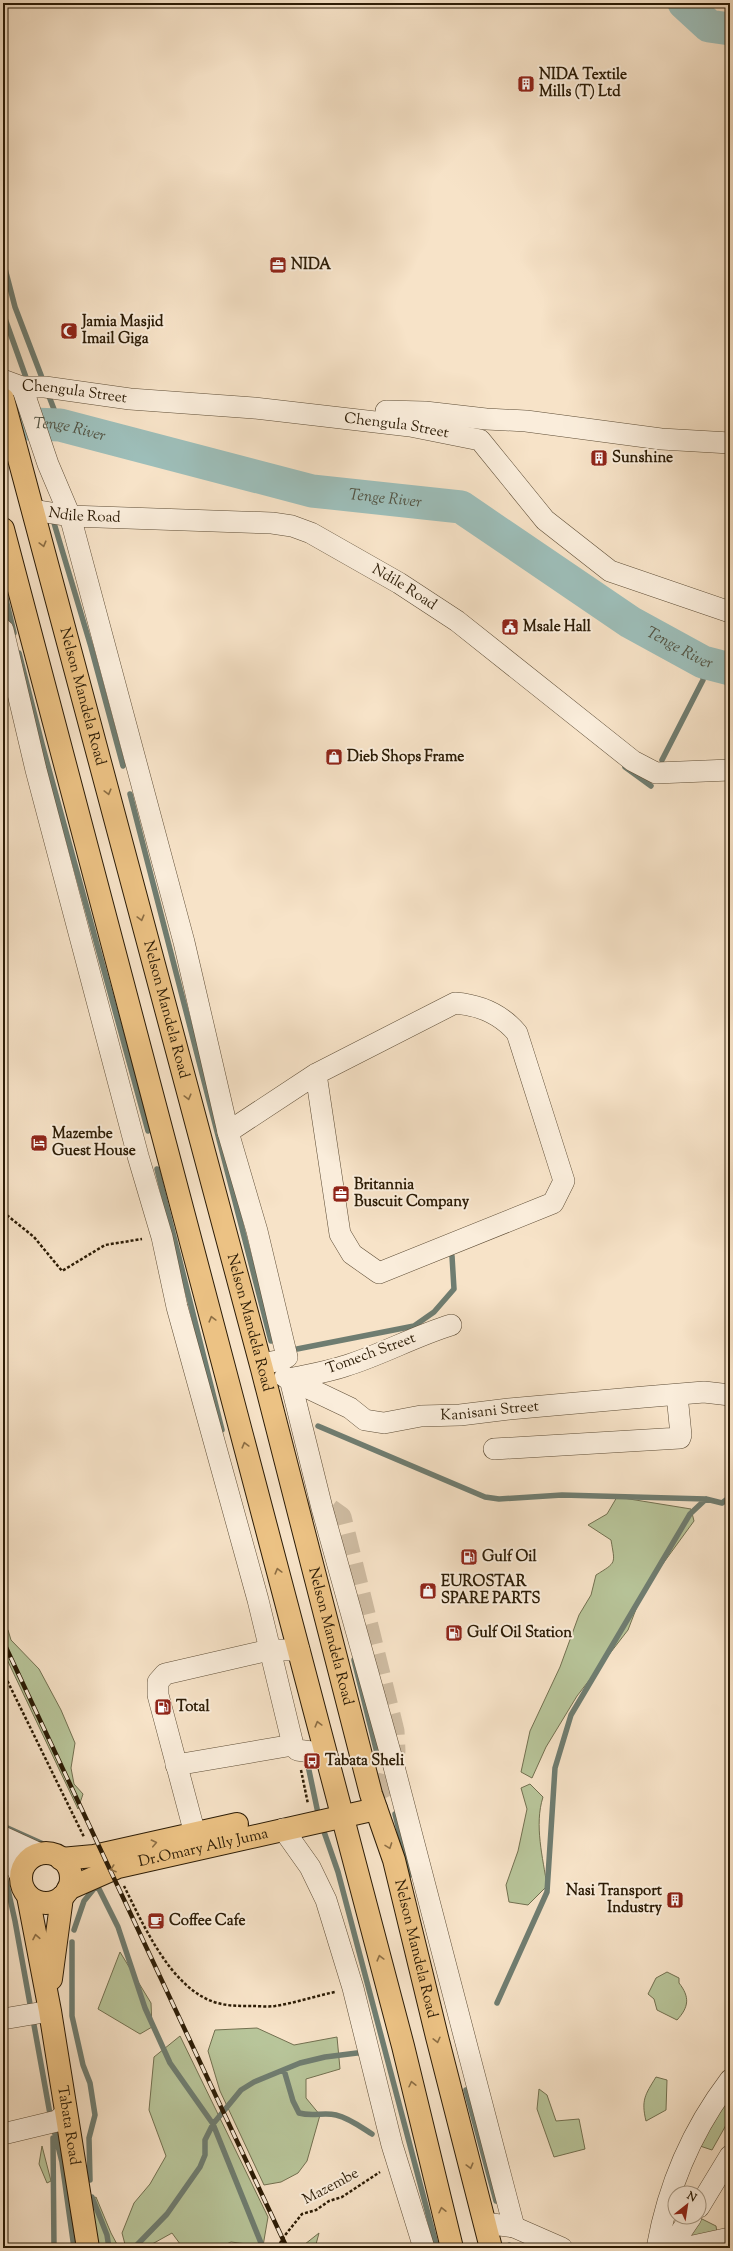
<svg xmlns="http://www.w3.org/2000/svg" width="733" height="2251" font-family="'Sorts Mill Goudy',serif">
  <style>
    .green { fill: #b8c59a; stroke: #727050 }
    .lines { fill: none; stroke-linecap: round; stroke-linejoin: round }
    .stream { stroke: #6f7d71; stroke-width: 5.5 }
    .river { stroke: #9dbeb9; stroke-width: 33 }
    .minor-tunnel { stroke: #cebba1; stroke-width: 21; stroke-dasharray: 21 10; stroke-linecap: butt }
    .minor-casing { stroke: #5e4d36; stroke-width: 22 }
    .major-casing { stroke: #2b1b05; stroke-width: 24 }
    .path { stroke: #2b1b05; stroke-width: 2.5; stroke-dasharray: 3 2; stroke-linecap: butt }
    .minor { stroke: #faeddb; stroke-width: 21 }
    .major { stroke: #ecc284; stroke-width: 22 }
    .rail-casing { stroke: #2b1b05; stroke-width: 4.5 }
    .rail { stroke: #faeddb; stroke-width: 3; stroke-dasharray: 9; stroke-linecap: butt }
    .oneway { stroke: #8c6e44 }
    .labels { text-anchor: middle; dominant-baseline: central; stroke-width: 4; stroke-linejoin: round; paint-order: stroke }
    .poi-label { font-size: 15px; font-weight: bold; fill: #2b1b05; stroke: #faeddb; text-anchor: start }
    .street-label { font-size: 15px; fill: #2b1b05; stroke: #faeddb }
    .water-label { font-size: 16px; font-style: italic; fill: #535444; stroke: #faeddb }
  </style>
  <rect width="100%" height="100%" fill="#f7e3c8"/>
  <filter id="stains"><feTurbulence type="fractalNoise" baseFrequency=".005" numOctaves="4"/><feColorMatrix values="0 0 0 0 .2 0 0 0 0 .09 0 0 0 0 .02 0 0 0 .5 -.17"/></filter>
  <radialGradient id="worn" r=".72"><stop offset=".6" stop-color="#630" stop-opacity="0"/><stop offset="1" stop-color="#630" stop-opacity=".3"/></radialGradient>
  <!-- green -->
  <path class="green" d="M 617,1497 L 691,1509 L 694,1521 L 643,1591 L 628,1630 L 577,1696 L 546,1747 L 532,1778 L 521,1772 L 530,1731 L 560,1667 L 579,1615 L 591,1595 L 596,1575 C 617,1562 615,1564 611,1540 L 588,1525 L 607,1514 Z
    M 3,1624 L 8,1630 L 11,1640 L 39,1669 L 61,1710 L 75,1743 L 71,1768 L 74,1784 L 83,1794 L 78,1809 L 3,1651 Z
    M 530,1784 L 543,1797 C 534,1825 543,1858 547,1886 L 528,1905 L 509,1902 L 506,1885 L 518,1851 L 527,1809 L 521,1788 Z
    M 120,1952 L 151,2003 L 152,2027 L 140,2034 L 98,2009 Z
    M 667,1972 L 679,1978 L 679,1983 C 690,1997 689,2007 677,2020 L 657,2010 L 654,1999 L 648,1994 L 656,1978 Z
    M 257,2028 L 294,2045 L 337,2037 L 340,2069 L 306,2079 L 306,2098 L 320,2115 L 307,2161 L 298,2173 L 281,2182 L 264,2185 L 220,2091 L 208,2051 L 215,2030 Z
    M 180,2036 L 268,2217 L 263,2246 L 231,2242 L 218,2248 L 183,2248 L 172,2233 L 145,2248 L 126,2248 L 122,2233 L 134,2203 L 150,2184 L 166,2156 L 149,2110 L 154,2057 Z
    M 656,2077 L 667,2080 L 666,2110 L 646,2121 C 641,2100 645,2095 656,2077 Z
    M 539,2089 L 547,2095 L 556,2121 L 579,2119 L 585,2149 L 554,2157 L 537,2109 Z
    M 730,2095 L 730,2118 L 712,2150 L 697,2145 Z
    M 42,2146 L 51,2181 L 47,2183 L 39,2164 Z
    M 96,2197 L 111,2233 L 119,2248 L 95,2248 L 86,2202 Z
    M 698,2217 L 716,2226 L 719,2245 L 710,2248 L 684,2233 Z
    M 319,2233 L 315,2248 L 300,2248 Z"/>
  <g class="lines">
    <!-- stream -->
    <path class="stream" d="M 3,261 L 15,307 L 44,383
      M 3,313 L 28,383
      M 47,391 L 60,425
      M 54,523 L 91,647 L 123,766
      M 3,587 L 14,633
      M 19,653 L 42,744 L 148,1131
      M 662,760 L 703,680 L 703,662
      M 625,767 L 651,786
      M 130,794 L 271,1341
      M 157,1169 L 222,1430
      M 297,1349 L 414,1326 L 434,1312 L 454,1289 L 452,1256
      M 318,1426 L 485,1497 L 499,1499 L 562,1495 L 706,1499 L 722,1503 L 730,1497
      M 354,1660 L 379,1761
      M 306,1756 L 319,1818
      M 395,1814 L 410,1875
      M 3,1826 L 61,1852
      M 322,1826 L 338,1872 L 437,2248
      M 3,1867 L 15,1921 L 30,2004
      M 74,1930 L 84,1901 L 97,1885 L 118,1927 L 145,2008 L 170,2063 L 213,2124 L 263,2248
      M 72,1942 L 72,2016 L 83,2065 L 90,2083 L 95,2115 L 89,2138 L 90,2180
      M 497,2003 L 547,1892 L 555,1768 L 571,1715 L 690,1514 L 706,1499
      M 34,2025 L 50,2114
      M 284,2070 L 293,2101 L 299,2113 C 313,2117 323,2112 336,2115 C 349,2118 361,2127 372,2134
      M 466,2090 L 496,2201
      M 53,2126 L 62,2162 L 74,2248
      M 53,2138 L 54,2248
      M 92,2197 L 107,2235 L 109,2248
      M 509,2245 L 510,2248
      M 134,2248 L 167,2214 L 200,2167 L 205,2155 L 205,2140 L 213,2124 L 241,2090 L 254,2082 L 300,2063 L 325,2057 L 365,2052"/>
    <!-- river -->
    <g class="river">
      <path d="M 684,3 L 709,26 L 730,29"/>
      <path id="s1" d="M 3,423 L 60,425 L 312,491 L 461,507 L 630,622 L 703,662 L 730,669"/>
    </g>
    <!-- minor-tunnel -->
    <path class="minor-tunnel" d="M 300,1513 L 316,1508 L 330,1509 L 341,1517 L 394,1731 L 395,1751 L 386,1786 L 371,1794"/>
    <!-- minor casing -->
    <g class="minor-casing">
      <g id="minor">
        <path id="s2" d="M 3,380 L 22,387 L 45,387 L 130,399 L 254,408 L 410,426 L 480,440 L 545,520 L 610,571 L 730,612"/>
        <path d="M 22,387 L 48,464 L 70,516 L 184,942 L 228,1132 L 257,1231 L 287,1357 L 282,1360 L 261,1364"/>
        <path d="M 386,411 L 425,412 L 486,419 L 526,421 L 661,439 L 730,443"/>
        <path id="s3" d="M 33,510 L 70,516 L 272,523 L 292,526 L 311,533 L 399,583 L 457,621 L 633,761 L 656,773 L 730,770"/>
        <path d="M 3,630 L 36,770 L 138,1156 L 162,1237 L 177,1307 L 258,1600 L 293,1745 L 297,1750 L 326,1754"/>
        <path d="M 228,1132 L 316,1074 L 455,1003 C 480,1005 501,1014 517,1033 L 564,1181 L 553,1203 L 379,1273 L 352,1254 L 340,1234 L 316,1074"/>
        <path d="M 451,1325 C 415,1336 381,1355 345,1366 C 327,1372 308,1375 290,1379 L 322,1508 L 392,1759 L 514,2227"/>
        <path id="s4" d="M 285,1377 L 350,1408 L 365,1420 L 384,1423 L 421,1416 L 460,1415 L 509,1409 L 644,1397 L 704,1392 L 730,1395"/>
        <path d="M 494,1449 L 680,1438 L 681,1435 L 677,1395"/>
        <path d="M 176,1765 L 293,1745"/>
        <path d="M 283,1829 L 310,1867 L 326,1900 L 353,1988 L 392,2145 L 424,2248"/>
        <path d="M 195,1834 L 158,1695 L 158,1682 L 165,1674 L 269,1650 L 299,1650"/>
        <path d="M 3,1837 L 40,1854"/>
        <path d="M 3,1842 L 21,1877"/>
        <path d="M 3,2019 L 50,2011"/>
        <path d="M 3,2134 L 57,2121 L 66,2113"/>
        <path d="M 699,2207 L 730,2156"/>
        <path d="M 485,2223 L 514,2227 L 562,2248"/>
        <path d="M 657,2248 C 668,2186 692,2130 730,2080"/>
        <path d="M 670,2248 L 691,2217"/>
        <path d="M 684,2248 L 730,2238"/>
      </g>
    </g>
    <!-- major casing -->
    <g class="major-casing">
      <g id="major">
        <path id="s5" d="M 3,399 L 262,1369 L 371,1794 L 394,1860 L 437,2037 L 491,2248"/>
        <path d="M 3,529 L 403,2046 L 452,2248"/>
        <circle cx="46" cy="1878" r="25"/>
        <path d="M 61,1859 L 94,1856 L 237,1824"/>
        <path id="s6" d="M 68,1889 L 118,1867 L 376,1809"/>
        <path id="s7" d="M 28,1896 L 50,2011 L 88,2248"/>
        <path d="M 51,1979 L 62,1897"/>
      </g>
    </g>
    <!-- path -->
    <path class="path" d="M 3,1212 L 34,1237 L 62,1271 L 105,1245 L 142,1239
      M 3,1672 L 84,1837
      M 301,1770 L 308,1804
      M 124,1886 C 143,1924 170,1987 214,2002 C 226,2006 238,2006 251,2006 C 258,2006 267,2007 275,2006 C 295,2003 315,1996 335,1992
      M 278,2248 L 282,2239 L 302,2214 L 316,2210 L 329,2201 L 342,2197 L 380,2172"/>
    <!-- minor -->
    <use href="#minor" class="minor"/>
    <!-- major -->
    <use href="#major" class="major"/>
    <!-- rail casing -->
    <g class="rail-casing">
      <path id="rail" d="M 3,1641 L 287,2248"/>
    </g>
    <!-- rail -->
    <use href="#rail" class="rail"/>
  </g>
  <!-- one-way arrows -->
  <defs><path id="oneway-chevron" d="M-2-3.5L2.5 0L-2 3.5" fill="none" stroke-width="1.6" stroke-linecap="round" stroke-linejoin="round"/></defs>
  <g class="oneway">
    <use href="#oneway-chevron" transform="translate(43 544) rotate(75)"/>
    <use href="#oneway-chevron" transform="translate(108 792) rotate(75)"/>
    <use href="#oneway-chevron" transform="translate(141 918) rotate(75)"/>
    <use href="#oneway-chevron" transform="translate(188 1097) rotate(75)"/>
    <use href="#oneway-chevron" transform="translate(212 1319) rotate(-105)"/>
    <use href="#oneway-chevron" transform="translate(245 1445) rotate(-105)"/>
    <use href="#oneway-chevron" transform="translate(278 1571) rotate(-105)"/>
    <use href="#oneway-chevron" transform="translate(318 1724) rotate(-105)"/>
    <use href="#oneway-chevron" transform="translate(154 1843) rotate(-12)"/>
    <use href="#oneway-chevron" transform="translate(389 1846) rotate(70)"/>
    <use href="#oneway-chevron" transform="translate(113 1869) rotate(161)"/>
    <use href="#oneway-chevron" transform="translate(36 1937) rotate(-101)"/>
    <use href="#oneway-chevron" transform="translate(380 1958) rotate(-105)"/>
    <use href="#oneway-chevron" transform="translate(437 2040) rotate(76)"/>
    <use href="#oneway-chevron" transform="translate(412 2084) rotate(-103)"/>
    <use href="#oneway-chevron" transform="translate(470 2166) rotate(75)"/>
    <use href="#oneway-chevron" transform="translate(442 2210) rotate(-103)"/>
  </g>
  <!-- icons -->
  <defs>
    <g id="building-square" transform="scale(0.9)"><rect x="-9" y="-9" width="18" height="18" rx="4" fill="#8f2418" stroke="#faeddb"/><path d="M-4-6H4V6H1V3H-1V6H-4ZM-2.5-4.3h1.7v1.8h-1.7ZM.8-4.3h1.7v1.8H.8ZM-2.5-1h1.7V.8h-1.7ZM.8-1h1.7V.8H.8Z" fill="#fff"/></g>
    <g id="office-square" transform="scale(0.9)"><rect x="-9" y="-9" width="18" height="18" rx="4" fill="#8f2418" stroke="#faeddb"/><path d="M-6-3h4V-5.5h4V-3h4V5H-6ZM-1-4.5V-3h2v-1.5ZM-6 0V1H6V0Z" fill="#fff"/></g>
    <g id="mosque-square" transform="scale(0.9)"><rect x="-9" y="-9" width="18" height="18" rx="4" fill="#8f2418" stroke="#faeddb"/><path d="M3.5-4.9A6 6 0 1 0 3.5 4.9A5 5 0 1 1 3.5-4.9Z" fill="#fff"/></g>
    <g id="civic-square" transform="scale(0.9)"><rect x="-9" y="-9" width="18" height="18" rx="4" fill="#8f2418" stroke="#faeddb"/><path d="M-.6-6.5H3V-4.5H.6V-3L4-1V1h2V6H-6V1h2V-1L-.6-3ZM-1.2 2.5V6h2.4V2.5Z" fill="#fff"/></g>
    <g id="shop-square" transform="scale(0.9)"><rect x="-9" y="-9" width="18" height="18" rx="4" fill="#8f2418" stroke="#faeddb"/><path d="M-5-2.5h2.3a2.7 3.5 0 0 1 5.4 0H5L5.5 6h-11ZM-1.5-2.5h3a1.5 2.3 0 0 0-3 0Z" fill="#fff"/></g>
    <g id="hotel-square" transform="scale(0.9)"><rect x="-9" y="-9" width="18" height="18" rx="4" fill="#8f2418" stroke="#faeddb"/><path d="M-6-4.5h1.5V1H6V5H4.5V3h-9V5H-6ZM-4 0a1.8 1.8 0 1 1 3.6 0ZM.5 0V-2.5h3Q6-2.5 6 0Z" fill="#fff"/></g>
    <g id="fuel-square" transform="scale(0.9)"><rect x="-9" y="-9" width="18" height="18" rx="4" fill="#8f2418" stroke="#faeddb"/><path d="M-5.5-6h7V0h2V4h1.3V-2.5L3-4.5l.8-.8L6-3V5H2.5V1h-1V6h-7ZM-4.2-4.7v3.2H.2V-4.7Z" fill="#fff"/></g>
    <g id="bus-square" transform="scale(0.9)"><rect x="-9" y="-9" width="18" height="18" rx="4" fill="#8f2418" stroke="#faeddb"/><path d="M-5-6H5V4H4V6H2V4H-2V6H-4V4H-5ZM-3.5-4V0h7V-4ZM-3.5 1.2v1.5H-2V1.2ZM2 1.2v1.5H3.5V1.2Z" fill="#fff"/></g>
    <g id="cafe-square" transform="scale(0.9)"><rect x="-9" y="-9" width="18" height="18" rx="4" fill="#8f2418" stroke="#faeddb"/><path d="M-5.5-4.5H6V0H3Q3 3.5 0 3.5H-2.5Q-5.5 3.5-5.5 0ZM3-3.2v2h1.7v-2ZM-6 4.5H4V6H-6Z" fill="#fff"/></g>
  </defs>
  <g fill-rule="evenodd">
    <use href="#building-square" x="526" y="84"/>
    <use href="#office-square" x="278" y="265"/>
    <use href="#mosque-square" x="69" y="331"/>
    <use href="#building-square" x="599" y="458"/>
    <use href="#civic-square" x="510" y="627"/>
    <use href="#shop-square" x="334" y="757"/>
    <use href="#hotel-square" x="39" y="1143"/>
    <use href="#office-square" x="341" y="1194"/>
    <use href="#fuel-square" x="469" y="1557"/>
    <use href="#shop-square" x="428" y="1591"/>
    <use href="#fuel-square" x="454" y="1633"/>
    <use href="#fuel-square" x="163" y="1707"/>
    <use href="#bus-square" x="312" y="1761"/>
    <use href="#building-square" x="675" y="1900"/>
    <use href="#cafe-square" x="156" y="1921"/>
  </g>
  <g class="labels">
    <!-- poi labels -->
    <g class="poi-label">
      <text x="539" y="75">NIDA Textile<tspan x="539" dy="17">Mills (T) Ltd</tspan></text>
      <text x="291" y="265">NIDA</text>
      <text x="82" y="322">Jamia Masjid<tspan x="82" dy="17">Imail Giga</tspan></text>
      <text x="612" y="458">Sunshine</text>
      <text x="523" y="627">Msale Hall</text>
      <text x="347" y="757">Dieb Shops Frame</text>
      <text x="52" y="1134">Mazembe<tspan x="52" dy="17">Guest House</tspan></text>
      <text x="354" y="1185">Britannia<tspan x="354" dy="17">Buscuit Company</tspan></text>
      <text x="482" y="1557">Gulf Oil</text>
      <text x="441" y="1582">EUROSTAR<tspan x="441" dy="17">SPARE PARTS</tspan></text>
      <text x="467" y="1633">Gulf Oil Station</text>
      <text x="176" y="1707">Total</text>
      <text x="325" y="1761">Tabata Sheli</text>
      <text x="662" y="1891" text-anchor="end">Nasi Transport<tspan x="662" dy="17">Industry</tspan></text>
      <text x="169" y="1921">Coffee Cafe</text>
    </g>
    <!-- street labels -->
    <g class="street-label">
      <text stroke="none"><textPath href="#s2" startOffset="73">Chengula Street</textPath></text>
      <text stroke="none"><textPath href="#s2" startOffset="397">Chengula Street</textPath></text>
      <text stroke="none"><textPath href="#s3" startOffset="52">Ndile Road</textPath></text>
      <text stroke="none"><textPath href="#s3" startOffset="388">Ndile Road</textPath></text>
      <text stroke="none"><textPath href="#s5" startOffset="308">Nelson Mandela Road</textPath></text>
      <text stroke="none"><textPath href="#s5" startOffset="632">Nelson Mandela Road</textPath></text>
      <text stroke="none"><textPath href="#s5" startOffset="956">Nelson Mandela Road</textPath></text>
      <text transform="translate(371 1354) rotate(-20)">Tomech Street</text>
      <text stroke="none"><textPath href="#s4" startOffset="217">Kanisani Street</textPath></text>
      <text stroke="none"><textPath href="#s5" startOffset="1280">Nelson Mandela Road</textPath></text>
      <text stroke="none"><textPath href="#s6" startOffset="142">Dr.Omary Ally Juma</textPath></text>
      <text stroke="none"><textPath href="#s5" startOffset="1604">Nelson Mandela Road</textPath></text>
      <text stroke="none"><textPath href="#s7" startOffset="233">Tabata Road</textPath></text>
      <text transform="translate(331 2187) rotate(-28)">Mazembe</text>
    </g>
    <!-- water labels -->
    <g class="water-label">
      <text stroke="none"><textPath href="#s1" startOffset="67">Tenge River</textPath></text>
      <text stroke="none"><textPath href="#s1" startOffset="391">Tenge River</textPath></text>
      <text stroke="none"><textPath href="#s1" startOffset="728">Tenge River</textPath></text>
    </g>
  </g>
  <!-- margin -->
  <rect width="733" height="2251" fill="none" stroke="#f7e3c8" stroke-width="16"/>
  <rect x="4" y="4" width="725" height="2243" fill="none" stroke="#2b1b05" stroke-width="2"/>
  <rect x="8" y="8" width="717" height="2235" fill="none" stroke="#2b1b05"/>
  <!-- north arrow -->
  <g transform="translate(687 2205) rotate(30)"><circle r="19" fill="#faeddb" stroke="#a79985"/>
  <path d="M0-3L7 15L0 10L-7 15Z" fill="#8f2418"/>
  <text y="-6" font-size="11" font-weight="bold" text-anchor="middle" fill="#2b1b05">N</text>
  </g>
  <rect width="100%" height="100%" filter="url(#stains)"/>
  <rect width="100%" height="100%" fill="url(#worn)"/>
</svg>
